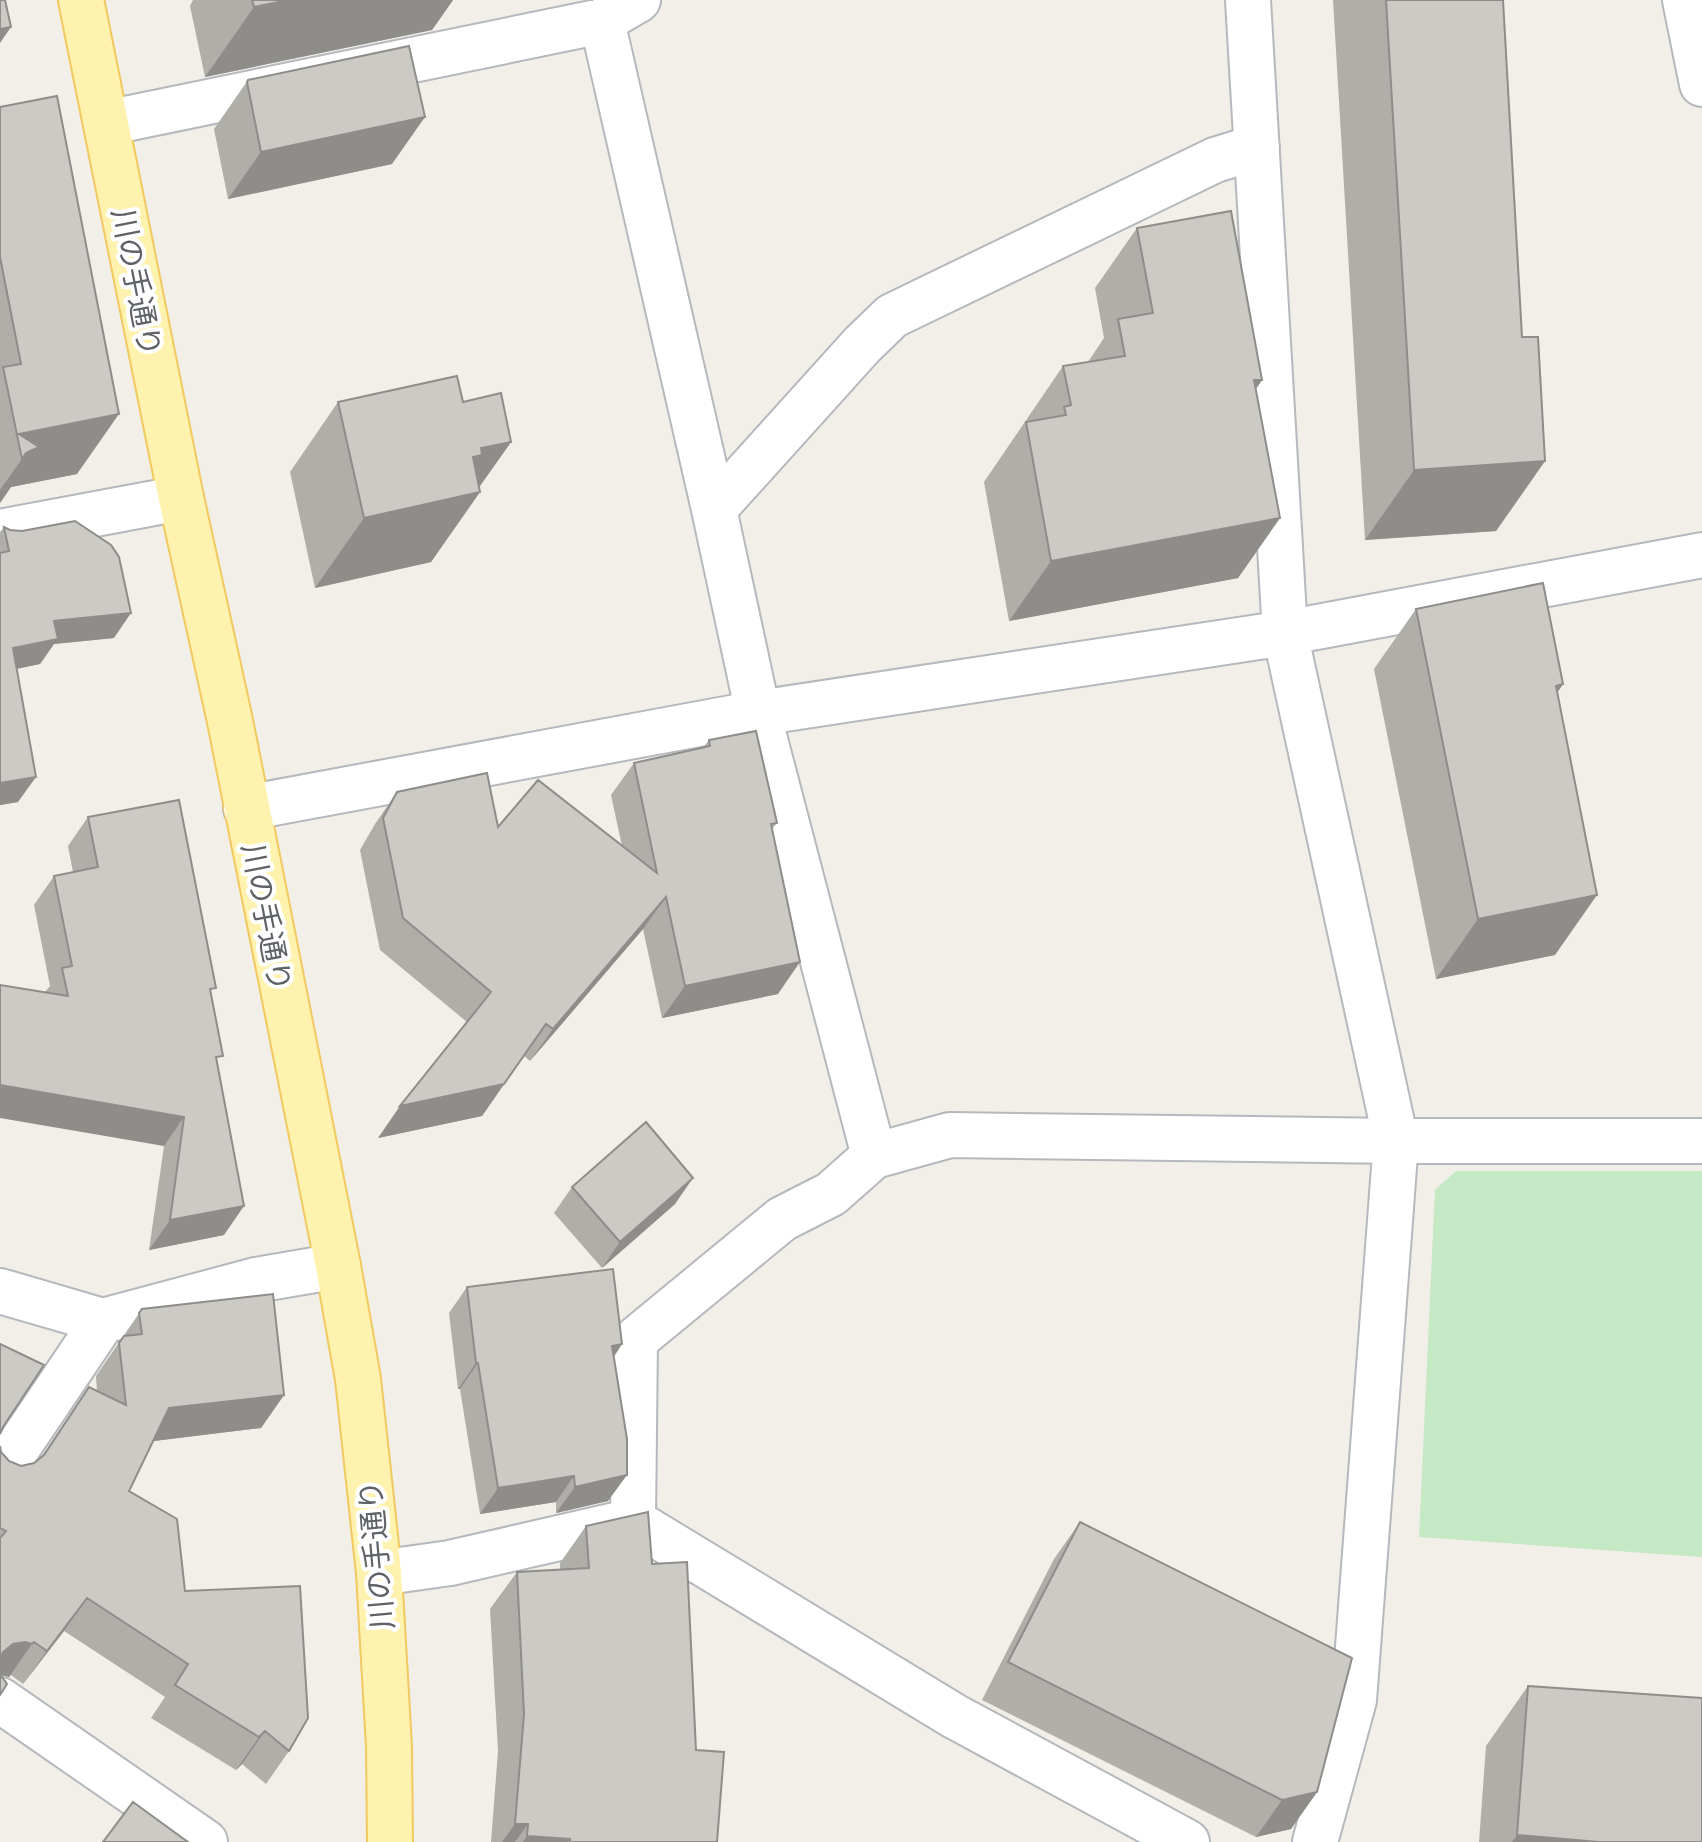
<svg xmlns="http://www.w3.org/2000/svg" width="1702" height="1842" font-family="'Exo 2','Noto Sans JP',sans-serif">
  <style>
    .green { fill: #c5e8c5 }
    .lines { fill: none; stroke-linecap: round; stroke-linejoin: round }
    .minor-casing { stroke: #b5b8bc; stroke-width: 48 }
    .major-casing { stroke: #f2c960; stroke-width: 48 }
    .minor { stroke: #fff; stroke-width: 44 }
    .major { stroke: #fff2af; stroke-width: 44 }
    .wall { fill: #afaea9 }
    .shaded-wall { fill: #8f8d8a }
    .building { fill: #cccac5; stroke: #8f8d8a; stroke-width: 2 }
    .labels { text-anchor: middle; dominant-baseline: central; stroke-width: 8; stroke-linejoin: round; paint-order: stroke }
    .street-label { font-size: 30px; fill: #5f6368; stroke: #fff }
  </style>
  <rect width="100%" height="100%" fill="#f1efe8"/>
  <!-- green -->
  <path class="green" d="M 1456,1171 L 1702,1171 L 1702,1557 L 1419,1537 L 1435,1190 Z"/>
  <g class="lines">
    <!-- minor casing -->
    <g class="minor-casing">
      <path id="minor" d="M 1248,0 L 1285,633 L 1396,1141 L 1354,1700 L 1315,1842
        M 1685,0 L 1702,84
        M 602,21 L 714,509 L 758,713 L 874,1156
        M 106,123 L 602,21 L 638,0
        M 714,509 L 862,345 L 892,316 L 1215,160 L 1257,147
        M 0,532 L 181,498
        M 246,808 L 758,713 L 1285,633 L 1702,555
        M 0,1291 L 103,1321 L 256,1280 L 338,1266
        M 0,1474 L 103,1321
        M 633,1521 L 635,1340 L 782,1219 L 831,1194 L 874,1156 L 950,1135 L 1396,1141 L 1702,1141
        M 379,1573 L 450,1563 L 633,1521 L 954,1716 L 1187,1842
        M 0,1700 L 205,1842"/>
    </g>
    <!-- major casing -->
    <g class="major-casing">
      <path id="major" d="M 81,0 L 181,498 L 230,721 L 338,1266 L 358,1379 L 379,1573 L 389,1747 L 390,1842"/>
    </g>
    <!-- minor -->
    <use href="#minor" class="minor"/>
    <!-- major -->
    <use href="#major" class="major"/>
  </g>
  <!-- wall -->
  <path class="wall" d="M 193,0 L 453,0 L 432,30 L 205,77 L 190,6 Z
    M 1333,0 L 1503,0 L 1522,337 L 1545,461 L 1496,531 L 1365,540 Z
    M 248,80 L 392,164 L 228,199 L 214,129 Z
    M 0,107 L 77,474 L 11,487 L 0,503 Z
    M 1137,228 L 1262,380 L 1256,389 L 1280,518 L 1238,578 L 1009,621 L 984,482 L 1063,366 L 1088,362 L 1104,338 L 1095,288 Z
    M 338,402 L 463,402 L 511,442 L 479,487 L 480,492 L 431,562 L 315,588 L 290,472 Z
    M 4,527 L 114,638 L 54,644 L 40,664 L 17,669 L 18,802 L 0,805 L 0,532 Z
    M 1416,609 L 1563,684 L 1557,693 L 1555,955 L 1436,979 L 1374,669 Z
    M 709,740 L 777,823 L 772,829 L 778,994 L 662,1018 L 643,929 L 530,1061 L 524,1056 L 482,1116 L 378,1138 L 467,1022 L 380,950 L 360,850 L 375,824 L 397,792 L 498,827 L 622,846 L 611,795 L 634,763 L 703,748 Z
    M 88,817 L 211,995 L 217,1064 L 224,1235 L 149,1250 L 164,1146 L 45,992 L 50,986 L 34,905 L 54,876 L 73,872 L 68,846 Z
    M 572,1187 L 675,1204 L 602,1268 L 554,1213 Z
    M 467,1287 L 622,1344 L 614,1357 L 608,1501 L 556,1513 L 556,1502 L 480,1514 L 460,1389 L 458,1389 L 449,1313 Z
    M 142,1309 L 284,1395 L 261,1428 L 153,1441 L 129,1491 L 185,1591 L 289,1751 L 266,1784 L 242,1764 L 236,1770 L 151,1718 L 165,1697 L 64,1631 L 23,1684 L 11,1675 L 9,1677 L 0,1675 L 0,1695 L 0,1446 L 1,1452 L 9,1461 L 21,1466 L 34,1463 L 42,1456 L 89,1387 L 97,1391 L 96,1376 Z
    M 1080,1522 L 1317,1792 L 1291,1829 L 1256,1837 L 982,1700 L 1054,1559 Z
    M 586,1526 L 652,1564 L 717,1842 L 491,1842 L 498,1751 L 490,1609 L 517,1572 L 560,1570 L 560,1563 Z
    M 1528,1686 L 1702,1842 L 1479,1842 L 1486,1746 Z"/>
  <!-- shaded-wall -->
  <path class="shaded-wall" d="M 288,0 L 453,0 L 432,30 L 205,77 L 254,7 Z
    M 11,27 L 0,43 L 0,29 Z
    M 425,117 L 392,164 L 228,199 L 261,152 Z
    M 1254,380 L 1262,380 L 1220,440 Z
    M 119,414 L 77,474 L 11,487 L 0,503 L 0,490 L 22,459 L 19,434 Z
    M 511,442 L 475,493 L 480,492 L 431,562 L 315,588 L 364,518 L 481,448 Z
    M 1545,461 L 1496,531 L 1365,540 L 1414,470 Z
    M 1280,518 L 1238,578 L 1009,621 L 1051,561 Z
    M 131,613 L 114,638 L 54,644 L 40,664 L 0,672 L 13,648 L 54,621 Z
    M 1563,684 L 1521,744 L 1556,686 Z
    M 36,777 L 18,802 L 0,805 L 0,783 Z
    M 1597,895 L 1555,955 L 1436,979 L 1478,919 Z
    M 666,897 L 643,929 L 530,1061 L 553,1029 Z
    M 800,962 L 778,994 L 662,1018 L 685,986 Z
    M 504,1084 L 482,1116 L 378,1138 L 400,1106 Z
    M 0,1085 L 184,1117 L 164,1146 L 0,1118 Z
    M 693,1178 L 675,1204 L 602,1268 L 620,1242 Z
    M 244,1206 L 224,1235 L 149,1250 L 170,1220 Z
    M 622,1344 L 604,1370 L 612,1346 Z
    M 476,1363 L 478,1363 L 460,1389 L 458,1389 Z
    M 284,1395 L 261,1428 L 146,1442 L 169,1408 Z
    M 627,1475 L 608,1501 L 556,1513 L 575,1487 Z
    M 574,1476 L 556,1502 L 480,1514 L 498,1488 Z
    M 87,1598 L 64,1631 L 23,1684 L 47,1651 Z
    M 25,1642 L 32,1644 L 9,1677 L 0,1675 L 0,1657 L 3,1652 L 13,1644 Z
    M 265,1731 L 242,1764 L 236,1770 L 259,1737 Z
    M 1317,1792 L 1291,1829 L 1256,1837 L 1282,1800 Z
    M 515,1824 L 528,1824 L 515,1842 L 502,1842 Z
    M 1517,1835 L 1599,1842 L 1512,1842 Z
    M 527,1836 L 570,1839 L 568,1842 L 523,1842 Z"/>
  <!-- building -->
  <path class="building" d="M 0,0 L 5,0 L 11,27 L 0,29 Z
    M 252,0 L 288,0 L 254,7 Z
    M 1386,0 L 1503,0 L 1522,337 L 1538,337 L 1545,461 L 1414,470 Z
    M 409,46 L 425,117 L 261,152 L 247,82 L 248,80 Z
    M 57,96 L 119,414 L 19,434 L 39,447 L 26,453 L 22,459 L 3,367 L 21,364 L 0,257 L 0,107 Z
    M 1231,211 L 1262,380 L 1254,380 L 1280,518 L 1051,561 L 1026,422 L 1066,415 L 1064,407 L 1071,405 L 1063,366 L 1125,356 L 1118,319 L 1153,313 L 1137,228 Z
    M 457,376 L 463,402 L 501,393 L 511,442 L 481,448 L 482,455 L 473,457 L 480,492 L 364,518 L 338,402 Z
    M 75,521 L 111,545 L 119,557 L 131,613 L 54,621 L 58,639 L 13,648 L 36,777 L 0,783 L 0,553 L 9,551 L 4,527 L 10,530 L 22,531 Z
    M 1543,583 L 1563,684 L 1556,686 L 1597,895 L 1478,919 L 1416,609 Z
    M 756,731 L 777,823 L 771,824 L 800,962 L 685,986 L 666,897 L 553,1029 L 546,1024 L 504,1084 L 400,1106 L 491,992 L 403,918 L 383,818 L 397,792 L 487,773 L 498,827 L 538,780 L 657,873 L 634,763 L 710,746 L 709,740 Z
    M 179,800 L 216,988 L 210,989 L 223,1056 L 216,1057 L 244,1206 L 170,1220 L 184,1117 L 0,1085 L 0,985 L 68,996 L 62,968 L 72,966 L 54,876 L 98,867 L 88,817 Z
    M 646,1122 L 693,1178 L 620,1242 L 572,1187 Z
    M 613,1269 L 622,1344 L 612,1346 L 627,1439 L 627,1475 L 575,1487 L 574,1476 L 498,1488 L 478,1363 L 476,1363 L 467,1287 Z
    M 273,1294 L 284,1395 L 169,1408 L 129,1491 L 177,1519 L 185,1591 L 300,1586 L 308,1718 L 289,1751 L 265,1731 L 259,1737 L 175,1685 L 188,1664 L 87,1598 L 47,1651 L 34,1642 L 32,1644 L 25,1642 L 13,1644 L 3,1652 L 0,1661 L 0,1538 L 6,1531 L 0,1528 L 0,1446 L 1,1452 L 9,1461 L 21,1466 L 34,1463 L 44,1455 L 89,1387 L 126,1405 L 119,1343 L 124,1336 L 142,1334 L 139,1313 L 142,1309 Z
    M 0,1344 L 44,1365 L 3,1427 L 0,1434 Z
    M 648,1512 L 652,1564 L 687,1562 L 696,1750 L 724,1752 L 717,1842 L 570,1842 L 570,1839 L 527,1836 L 528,1824 L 515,1824 L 524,1714 L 517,1572 L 589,1568 L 586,1526 Z
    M 1080,1522 L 1352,1658 L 1317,1792 L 1282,1800 L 1008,1662 Z
    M 0,1674 L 7,1684 L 0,1695 Z
    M 1528,1686 L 1702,1698 L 1702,1842 L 1599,1842 L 1517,1835 Z
    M 133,1802 L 188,1842 L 103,1842 Z"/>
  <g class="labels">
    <!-- street labels -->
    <g class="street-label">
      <text transform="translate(138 282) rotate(79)">川の手通り</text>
      <text transform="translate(268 917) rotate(79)">川の手通り</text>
      <text transform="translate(375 1555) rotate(-95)">川の手通り</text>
    </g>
  </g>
</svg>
